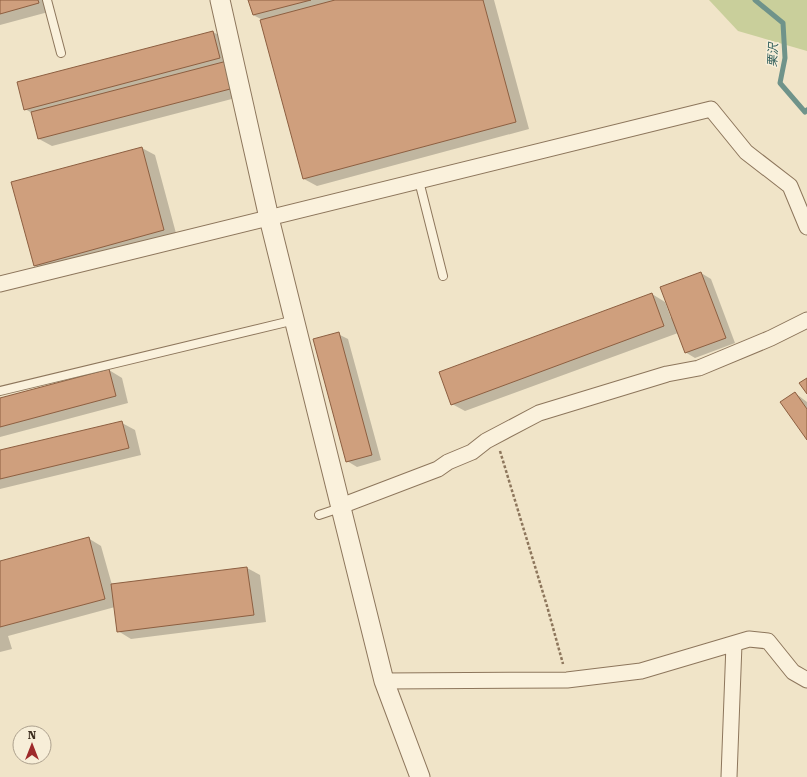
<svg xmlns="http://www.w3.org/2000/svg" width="807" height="777" font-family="'Roboto Serif','Noto Sans JP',serif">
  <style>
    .green { fill: #c9cf9b }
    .shadow { fill: #0003 }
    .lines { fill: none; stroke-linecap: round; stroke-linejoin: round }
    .stream { stroke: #6f938a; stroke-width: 5 }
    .building { fill: #cf9f7d; stroke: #8d5f41 }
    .service-casing { stroke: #8d765c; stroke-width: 10 }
    .minor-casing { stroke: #8d765c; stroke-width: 17 }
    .tertiary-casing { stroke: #8d765c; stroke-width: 21 }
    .path { stroke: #8d765c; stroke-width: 2.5; stroke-dasharray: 3 2; stroke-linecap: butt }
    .service { stroke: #faf1dc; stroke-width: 8 }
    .minor { stroke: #faf1dc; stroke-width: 15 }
    .tertiary { stroke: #faf1dc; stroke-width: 19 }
    .labels { text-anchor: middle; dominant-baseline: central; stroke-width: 3; stroke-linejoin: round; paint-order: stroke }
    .water-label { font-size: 12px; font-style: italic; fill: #2f5d5a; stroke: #f7eed8 }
  </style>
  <rect width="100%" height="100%" fill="#f0e4c8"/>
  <!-- green -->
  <path class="green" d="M 709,0 L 807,0 L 807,51 L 738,31 Z"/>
  <!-- shadow -->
  <path class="shadow" d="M 0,0 L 49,0 L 52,11 L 0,25 Z
    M 249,0 L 494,0 L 529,129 L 317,186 L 304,179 L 261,21 L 263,20 L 253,15 Z
    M 213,32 L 226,39 L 247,95 L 52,146 L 39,139 L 32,113 L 25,109 Z
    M 142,148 L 155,155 L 177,237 L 48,272 L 35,265 Z
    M 701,273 L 711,279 L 735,343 L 695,358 L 685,352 L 678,333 L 465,411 L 452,404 L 652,294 L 665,302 L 671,318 L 672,317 Z
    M 338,334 L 348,339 L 381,460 L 357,467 L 347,461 Z
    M 109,370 L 122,378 L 128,403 L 0,437 L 0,399 Z
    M 795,393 L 807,402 L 807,438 Z
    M 122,423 L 135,430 L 141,455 L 0,489 L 0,451 Z
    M 88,538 L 101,546 L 112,585 L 247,568 L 260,575 L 266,622 L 131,639 L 118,631 L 115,607 L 8,636 L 12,649 L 0,652 L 0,562 Z"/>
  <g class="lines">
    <!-- stream -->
    <path class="stream" d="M 755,0 L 783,23 L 785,58 L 780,83 L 805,112 L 807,110"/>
  </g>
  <!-- building -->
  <path class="building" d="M 0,0 L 38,0 L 39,3 L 0,14 Z
    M 248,0 L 311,0 L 253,15 Z
    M 335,0 L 483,0 L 516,122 L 303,179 L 260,20 Z
    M 213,31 L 220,58 L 24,110 L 17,82 Z
    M 227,61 L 234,88 L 38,139 L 31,112 Z
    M 142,147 L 164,230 L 34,266 L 11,182 Z
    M 701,272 L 726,338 L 685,353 L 660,287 Z
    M 652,293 L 664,326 L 451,405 L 439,372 Z
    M 339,332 L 372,455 L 346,462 L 313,339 Z
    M 109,369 L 116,396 L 0,427 L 0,398 Z
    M 807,378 L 807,394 L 799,383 Z
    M 795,392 L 807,409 L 807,440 L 780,402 Z
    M 122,421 L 129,448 L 0,479 L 0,450 Z
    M 89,537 L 105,599 L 0,627 L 0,561 Z
    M 247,567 L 254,615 L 117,632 L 111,584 Z"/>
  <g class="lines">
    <!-- service casing -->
    <g class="service-casing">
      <path id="service" d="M 47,0 L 61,53
        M 419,181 L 443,276
        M 0,391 L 295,320
        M 319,515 L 337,509 L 340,506"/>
    </g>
    <!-- minor casing -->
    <g class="minor-casing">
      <path id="minor" d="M 0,284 L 711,109 L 746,152 L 790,186 L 807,227
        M 341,506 L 438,469 L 448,462 L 472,452 L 486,441 L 539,413 L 667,374 L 699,368 L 771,338 L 807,320
        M 384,681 L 567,680 L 641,671 L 749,639 L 768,641 L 793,672 L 807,680
        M 729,777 L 734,644"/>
    </g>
    <!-- tertiary casing -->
    <g class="tertiary-casing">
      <path id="tertiary" d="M 220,0 L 269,218 L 384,681 L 420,777"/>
    </g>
    <!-- path -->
    <path class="path" d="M 500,451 L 547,606 L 563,664"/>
    <!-- service -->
    <use href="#service" class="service"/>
    <!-- minor -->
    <use href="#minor" class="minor"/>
    <!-- tertiary -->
    <use href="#tertiary" class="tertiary"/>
  </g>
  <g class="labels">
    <!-- water labels -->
    <g class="water-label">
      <text transform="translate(773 55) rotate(-87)">栗沢</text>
    </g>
  </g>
  <!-- north arrow -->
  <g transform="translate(32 745)"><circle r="19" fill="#f7eed8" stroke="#ada18e"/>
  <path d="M0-3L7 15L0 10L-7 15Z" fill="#9e2a2b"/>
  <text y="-6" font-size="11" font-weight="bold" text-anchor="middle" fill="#3d2e20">N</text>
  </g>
</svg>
